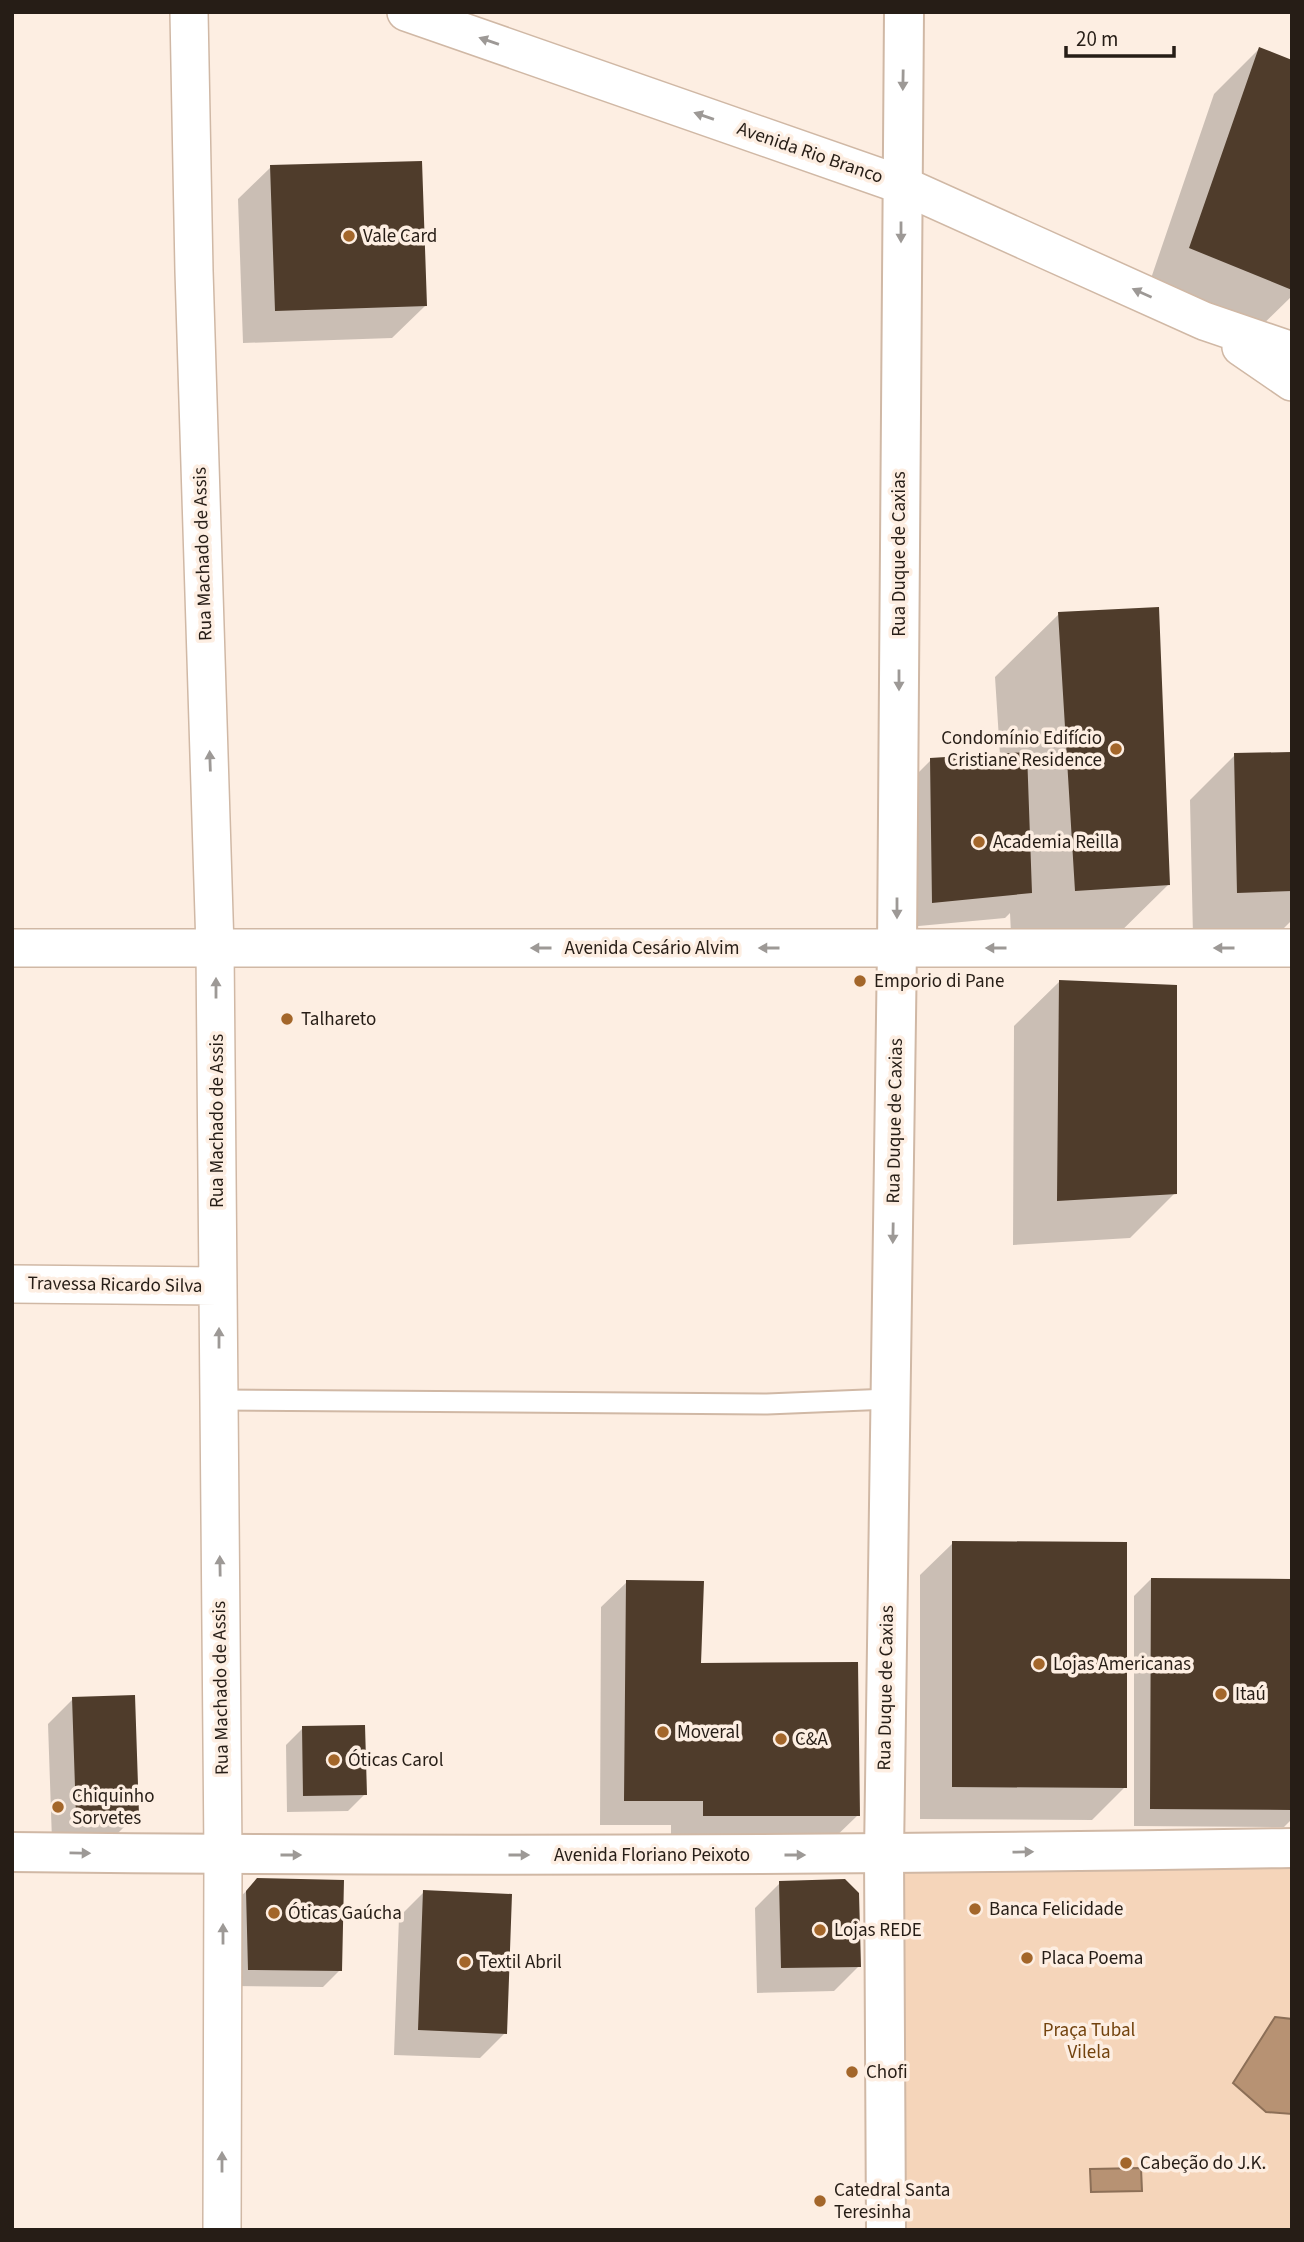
<svg xmlns="http://www.w3.org/2000/svg" width="1304" height="2242" font-family="'Source Sans 3',sans-serif">
  <style>
    .green { fill: #f5d5ba }
    .water { fill: #b79273; stroke: #8c6f57; stroke-width: 2 }
    .shadow { fill: #0003 }
    .building { fill: #4f3c2b }
    .lines { fill: none; stroke-linecap: round; stroke-linejoin: round }
    .service-casing { stroke: #d0b8a5; stroke-width: 23 }
    .minor-casing { stroke: #d0b8a5; stroke-width: 40 }
    .tertiary-casing { stroke: #d0b8a5; stroke-width: 42 }
    .secondary-casing { stroke: #d0b8a5; stroke-width: 42 }
    .service { stroke: #fff; stroke-width: 19 }
    .minor { stroke: #fff; stroke-width: 37 }
    .tertiary { stroke: #fff; stroke-width: 38 }
    .secondary { stroke: #fff; stroke-width: 38 }
    .oneway { fill: #9d9996 }
    .poi-dot { fill: #a3662a; stroke: #fdeee2; stroke-width: 2.5 }
    .labels { text-anchor: middle; dominant-baseline: central; stroke-width: 7; stroke-linejoin: round; paint-order: stroke }
    .street-label { font-size: 19px; fill: #261d16; stroke: #fdeee2 }
    .poi-label { font-size: 19px; fill: #261d16; stroke: #fdeee2; text-anchor: start }
    .park-label { font-size: 19px; fill: #73430e; stroke: #fdeee2 }
  </style>
  <rect width="100%" height="100%" fill="#fdeee2"/>
  <!-- green -->
  <path class="green" d="M 1292,1849 L 1292,2230 L 886,2230 L 884,1855 Z"/>
  <!-- water -->
  <path class="water" d="M 1275,2017 L 1292,2019 L 1292,2114 L 1266,2112 L 1233,2083 Z
    M 1141,2168 L 1142,2191 L 1091,2192 L 1090,2169 Z"/>
  <!-- shadow -->
  <path class="shadow" d="M 1259,49 L 1292,62 L 1292,296 L 1251,336 L 1146,293 L 1214,94 Z
    M 271,167 L 425,306 L 392,338 L 243,343 L 238,199 Z
    M 1059,614 L 1168,885 L 1104,948 L 1012,954 L 1010,913 L 1005,918 L 908,927 L 906,785 L 931,760 L 1000,755 L 995,677 Z
    M 1292,753 L 1292,920 L 1278,934 L 1193,937 L 1190,800 L 1235,755 Z
    M 1059,982 L 1175,1193 L 1130,1238 L 1013,1245 L 1014,1026 Z
    M 953,1543 L 1125,1787 L 1092,1820 L 920,1819 L 920,1575 Z
    M 1151,1579 L 1292,1580 L 1292,1819 L 1284,1827 L 1134,1826 L 1134,1596 Z
    M 627,1582 L 702,1583 L 701,1665 L 858,1815 L 825,1847 L 671,1848 L 671,1825 L 600,1825 L 601,1607 Z
    M 73,1699 L 137,1814 L 112,1839 L 52,1841 L 48,1724 Z
    M 303,1728 L 365,1794 L 348,1811 L 287,1812 L 286,1745 Z
    M 258,1880 L 340,1970 L 323,1987 L 231,1986 L 240,1897 Z
    M 780,1883 L 859,1966 L 834,1991 L 757,1993 L 755,1908 Z
    M 424,1892 L 505,2033 L 480,2058 L 394,2055 L 399,1917 Z"/>
  <!-- building -->
  <path class="building" d="M 1259,47 L 1292,60 L 1292,290 L 1189,248 Z
    M 422,161 L 427,306 L 275,311 L 270,165 Z
    M 1159,607 L 1170,885 L 1075,891 L 1058,612 Z
    M 1027,752 L 1032,893 L 932,903 L 930,758 Z
    M 1292,752 L 1292,891 L 1237,893 L 1234,753 Z
    M 1059,980 L 1177,985 L 1177,1194 L 1057,1201 Z
    M 952,1541 L 1127,1542 L 1127,1788 L 952,1787 Z
    M 1151,1578 L 1292,1579 L 1292,1810 L 1150,1809 Z
    M 626,1580 L 704,1581 L 701,1663 L 858,1662 L 860,1816 L 703,1816 L 703,1801 L 624,1801 Z
    M 135,1695 L 139,1815 L 76,1817 L 72,1697 Z
    M 365,1725 L 367,1795 L 303,1796 L 302,1726 Z
    M 257,1878 L 344,1880 L 342,1971 L 248,1970 L 246,1891 Z
    M 845,1879 L 859,1893 L 861,1967 L 781,1968 L 779,1881 Z
    M 423,1890 L 512,1894 L 507,2034 L 418,2030 Z"/>
  <g class="lines">
    <!-- service casing -->
    <g class="service-casing">
      <path id="service" d="M 219,1400 L 767,1404 L 890,1399"/>
    </g>
    <!-- minor casing -->
    <g class="minor-casing">
      <path id="minor" d="M 189,12 L 194,271 L 215,948 L 223,1855 L 222,2230
        M 406,12 L 902,185 L 1204,321 L 1292,351
        M 1241,347 L 1292,382
        M 12,948 L 1292,948
        M 12,1284 L 218,1286"/>
    </g>
    <!-- tertiary casing -->
    <g class="tertiary-casing">
      <path id="tertiary" d="M 12,1852 C 439,1857 865,1855 1292,1848"/>
    </g>
    <!-- secondary casing -->
    <g class="secondary-casing">
      <path id="secondary" d="M 886,2230 L 884,1854 L 897,948 L 904,12"/>
    </g>
    <!-- service -->
    <use href="#service" class="service"/>
    <!-- minor -->
    <use href="#minor" class="minor"/>
    <!-- tertiary -->
    <use href="#tertiary" class="tertiary"/>
    <!-- secondary -->
    <use href="#secondary" class="secondary"/>
  </g>
  <!-- one-way arrows -->
  <defs><path id="oneway-solid" d="M-6-.8H1V-3.2L6.5 0L1 3.2V.8H-6Z" transform="scale(1.75)"/></defs>
  <g class="oneway">
    <use href="#oneway-solid" transform="translate(489 41) rotate(-161)"/>
    <use href="#oneway-solid" transform="translate(903 80) rotate(91)"/>
    <use href="#oneway-solid" transform="translate(704 116) rotate(-161)"/>
    <use href="#oneway-solid" transform="translate(901 232) rotate(90)"/>
    <use href="#oneway-solid" transform="translate(1142 293) rotate(-156)"/>
    <use href="#oneway-solid" transform="translate(899 680) rotate(90)"/>
    <use href="#oneway-solid" transform="translate(210 761) rotate(-92)"/>
    <use href="#oneway-solid" transform="translate(897 908) rotate(90)"/>
    <use href="#oneway-solid" transform="translate(541 948) rotate(180)"/>
    <use href="#oneway-solid" transform="translate(769 948) rotate(180)"/>
    <use href="#oneway-solid" transform="translate(996 948) rotate(-180)"/>
    <use href="#oneway-solid" transform="translate(1224 948) rotate(-180)"/>
    <use href="#oneway-solid" transform="translate(216 988) rotate(-90)"/>
    <use href="#oneway-solid" transform="translate(893 1233) rotate(91)"/>
    <use href="#oneway-solid" transform="translate(219 1338) rotate(-90)"/>
    <use href="#oneway-solid" transform="translate(220 1566) rotate(-91)"/>
    <use href="#oneway-solid" transform="translate(1023 1852) rotate(-1)"/>
    <use href="#oneway-solid" transform="translate(80 1853) rotate(1)"/>
    <use href="#oneway-solid" transform="translate(291 1855)"/>
    <use href="#oneway-solid" transform="translate(519 1855)"/>
    <use href="#oneway-solid" transform="translate(795 1855)"/>
    <use href="#oneway-solid" transform="translate(223 1934) rotate(-90)"/>
    <use href="#oneway-solid" transform="translate(222 2162) rotate(-90)"/>
  </g>
  <!-- markers -->
  <g class="poi-dot">
    <circle cx="349" cy="236" r="7"/>
    <circle cx="1116" cy="749" r="7"/>
    <circle cx="979" cy="842" r="7"/>
    <circle cx="860" cy="981" r="7"/>
    <circle cx="287" cy="1019" r="7"/>
    <circle cx="1039" cy="1664" r="7"/>
    <circle cx="1221" cy="1694" r="7"/>
    <circle cx="663" cy="1732" r="7"/>
    <circle cx="781" cy="1739" r="7"/>
    <circle cx="334" cy="1760" r="7"/>
    <circle cx="58" cy="1807" r="7"/>
    <circle cx="975" cy="1909" r="7"/>
    <circle cx="274" cy="1913" r="7"/>
    <circle cx="820" cy="1930" r="7"/>
    <circle cx="1027" cy="1958" r="7"/>
    <circle cx="465" cy="1962" r="7"/>
    <circle cx="852" cy="2072" r="7"/>
    <circle cx="1126" cy="2163" r="7"/>
    <circle cx="820" cy="2201" r="7"/>
  </g>
  <g class="labels">
    <!-- street labels -->
    <g class="street-label">
      <text transform="translate(810 153) rotate(19)">Avenida Rio Branco</text>
      <text transform="translate(203 554) rotate(-92)">Rua Machado de Assis</text>
      <text transform="translate(899 554) rotate(-90)">Rua Duque de Caxias</text>
      <text x="652" y="948">Avenida Cesário Alvim</text>
      <text transform="translate(217 1121) rotate(-90)">Rua Machado de Assis</text>
      <text transform="translate(895 1121) rotate(-89)">Rua Duque de Caxias</text>
      <text transform="translate(115 1285) rotate(1)">Travessa Ricardo Silva</text>
      <text transform="translate(221 1688) rotate(-91)">Rua Machado de Assis</text>
      <text transform="translate(886 1688) rotate(-89)">Rua Duque de Caxias</text>
      <text x="652" y="1855">Avenida Floriano Peixoto</text>
    </g>
    <!-- poi labels -->
    <g class="poi-label">
      <text x="363" y="236">Vale Card</text>
      <text x="1102" y="738" text-anchor="end">Condomínio Edifício<tspan x="1102" dy="22">Cristiane Residence</tspan></text>
      <text x="993" y="842">Academia Reilla</text>
      <text x="874" y="981">Emporio di Pane</text>
      <text x="301" y="1019">Talhareto</text>
      <text x="1053" y="1664">Lojas Americanas</text>
      <text x="1235" y="1694">Itaú</text>
      <text x="677" y="1732">Moveral</text>
      <text x="795" y="1739">C&amp;A</text>
      <text x="348" y="1760">Óticas Carol</text>
      <text x="72" y="1796">Chiquinho<tspan x="72" dy="22">Sorvetes</tspan></text>
      <text x="989" y="1909">Banca Felicidade</text>
      <text x="288" y="1913">Óticas Gaúcha</text>
      <text x="834" y="1930">Lojas REDE</text>
      <text x="1041" y="1958">Placa Poema</text>
      <text x="479" y="1962">Textil Abril</text>
      <text x="866" y="2072">Chofi</text>
      <text x="1140" y="2163">Cabeção do J.K.</text>
      <text x="834" y="2190">Catedral Santa<tspan x="834" dy="22">Teresinha</tspan></text>
    </g>
    <!-- park labels -->
    <g class="park-label">
      <text x="1089" y="2030">Praça Tubal<tspan x="1089" dy="22">Vilela</tspan></text>
    </g>
  </g>
  <!-- border -->
  <rect width="1304" height="2242" fill="none" stroke="#261d16" stroke-width="28"/>
  <!-- scale -->
  <path d="M1066 46v10h108v-10" fill="none" stroke="#261d16" stroke-width="3.5"/>
  <text x="1076" y="46" font-size="21" fill="#261d16" stroke="#fdeee2" stroke-width="5" paint-order="stroke">20 m</text>
</svg>
